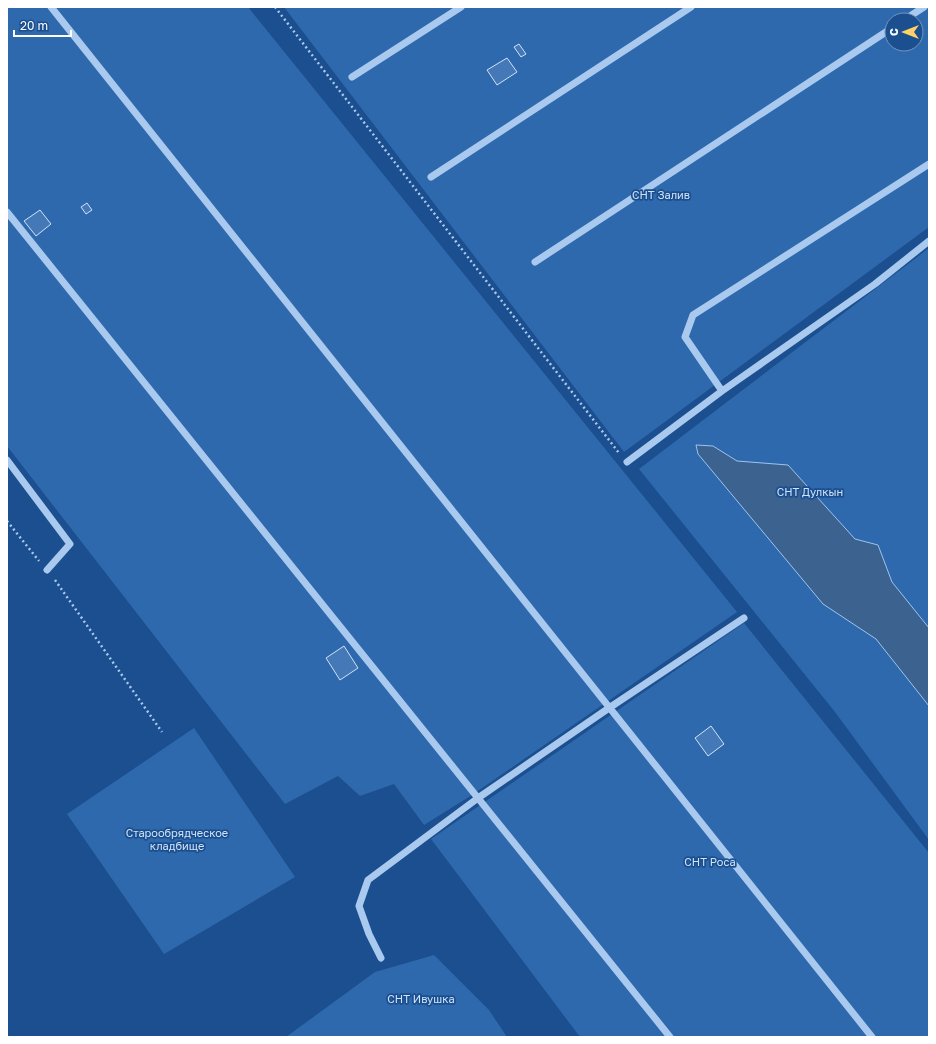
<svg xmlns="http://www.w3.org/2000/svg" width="936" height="1044" font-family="'Golos Text',sans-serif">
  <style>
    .green { fill: #2e69ad; fill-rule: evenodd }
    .water { fill: #3c6290; stroke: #9cc4f0 }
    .building { fill: #4478b7; stroke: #cfe3fa }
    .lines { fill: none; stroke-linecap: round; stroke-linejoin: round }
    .path { stroke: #a9c9ee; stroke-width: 2.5; stroke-dasharray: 2 3; stroke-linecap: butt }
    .minor { stroke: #a9c9ee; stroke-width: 7 }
    .labels { text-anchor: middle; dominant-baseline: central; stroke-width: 3.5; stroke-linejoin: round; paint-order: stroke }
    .park-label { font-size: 11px; fill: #cfe3fa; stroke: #1b4f8f }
  </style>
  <rect width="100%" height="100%" fill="#1b4f8f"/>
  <!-- green -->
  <path class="green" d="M 7,7 L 248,7 L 737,612 L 472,795 L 424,825 L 394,784 L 360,796 L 338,776 L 285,804 L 7,446 Z
    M 284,7 L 929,7 L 929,227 L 624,452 ZM 892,20 L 916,20 L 916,44 L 892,44 Z
    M 929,248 L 929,840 L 835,712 L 639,469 Z
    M 744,623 L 929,853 L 929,1037 L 580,1037 L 431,839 Z
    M 194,728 L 295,877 L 164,954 L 67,814 Z
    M 434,955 L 489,1010 L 507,1037 L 286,1037 L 375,972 Z"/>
  <!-- water -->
  <path class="water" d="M 696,445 L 713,446 L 737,461 L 788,465 L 855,539 L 878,545 L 892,582 L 929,628 L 929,706 L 876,639 L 823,604 L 698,454 Z"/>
  <!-- building -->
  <path class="building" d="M 519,44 L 526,54 L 521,57 L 514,47 Z
    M 507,58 L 517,72 L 497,85 L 487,70 Z
    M 87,203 L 92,210 L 86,214 L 81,207 Z
    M 40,210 L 51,224 L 36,236 L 24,221 Z
    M 344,646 L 358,668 L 340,680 L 326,658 Z
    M 711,726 L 724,744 L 708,756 L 695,738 Z"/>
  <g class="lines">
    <!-- path -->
    <path class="path" d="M 275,7 L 619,453
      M 7,521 L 39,561
      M 55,580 L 162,732"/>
    <!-- minor -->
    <path class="minor" d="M 51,7 L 872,1037
      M 904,20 L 924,7
      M 352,77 L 461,7
      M 431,177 L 691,7
      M 7,212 L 670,1037
      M 535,262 L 892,28
      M 722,391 L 875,284 L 929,241
      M 7,460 L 70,544 L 47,570
      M 627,462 L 722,391 L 685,337 L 693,315 L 929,164
      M 381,958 L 369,934 L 359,906 L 368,880 L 478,798 L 609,708 L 744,618"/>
  </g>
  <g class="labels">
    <!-- park labels -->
    <g class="park-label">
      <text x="661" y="194">СНТ Залив</text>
      <text x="810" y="491">СНТ Дулкын</text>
      <text x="177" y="832">Старообрядческое<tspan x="177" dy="13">кладбище</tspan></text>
      <text x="710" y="861">СНТ Роса</text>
      <text x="421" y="998">СНТ Ивушка</text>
    </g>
  </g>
  <!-- border -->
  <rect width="936" height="1044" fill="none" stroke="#ffffff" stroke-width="16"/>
  <!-- north arrow -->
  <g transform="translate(904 32) rotate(270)"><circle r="19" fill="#1b4f8f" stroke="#7695bc"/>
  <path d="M0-3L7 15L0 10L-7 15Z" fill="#ffd166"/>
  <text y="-6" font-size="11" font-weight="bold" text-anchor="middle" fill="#ffffff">С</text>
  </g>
  <!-- scale -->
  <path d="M14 30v6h57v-6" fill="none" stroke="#ffffff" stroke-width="2"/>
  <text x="20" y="30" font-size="12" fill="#ffffff" stroke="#1b4f8f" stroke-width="3" paint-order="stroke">20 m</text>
</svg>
